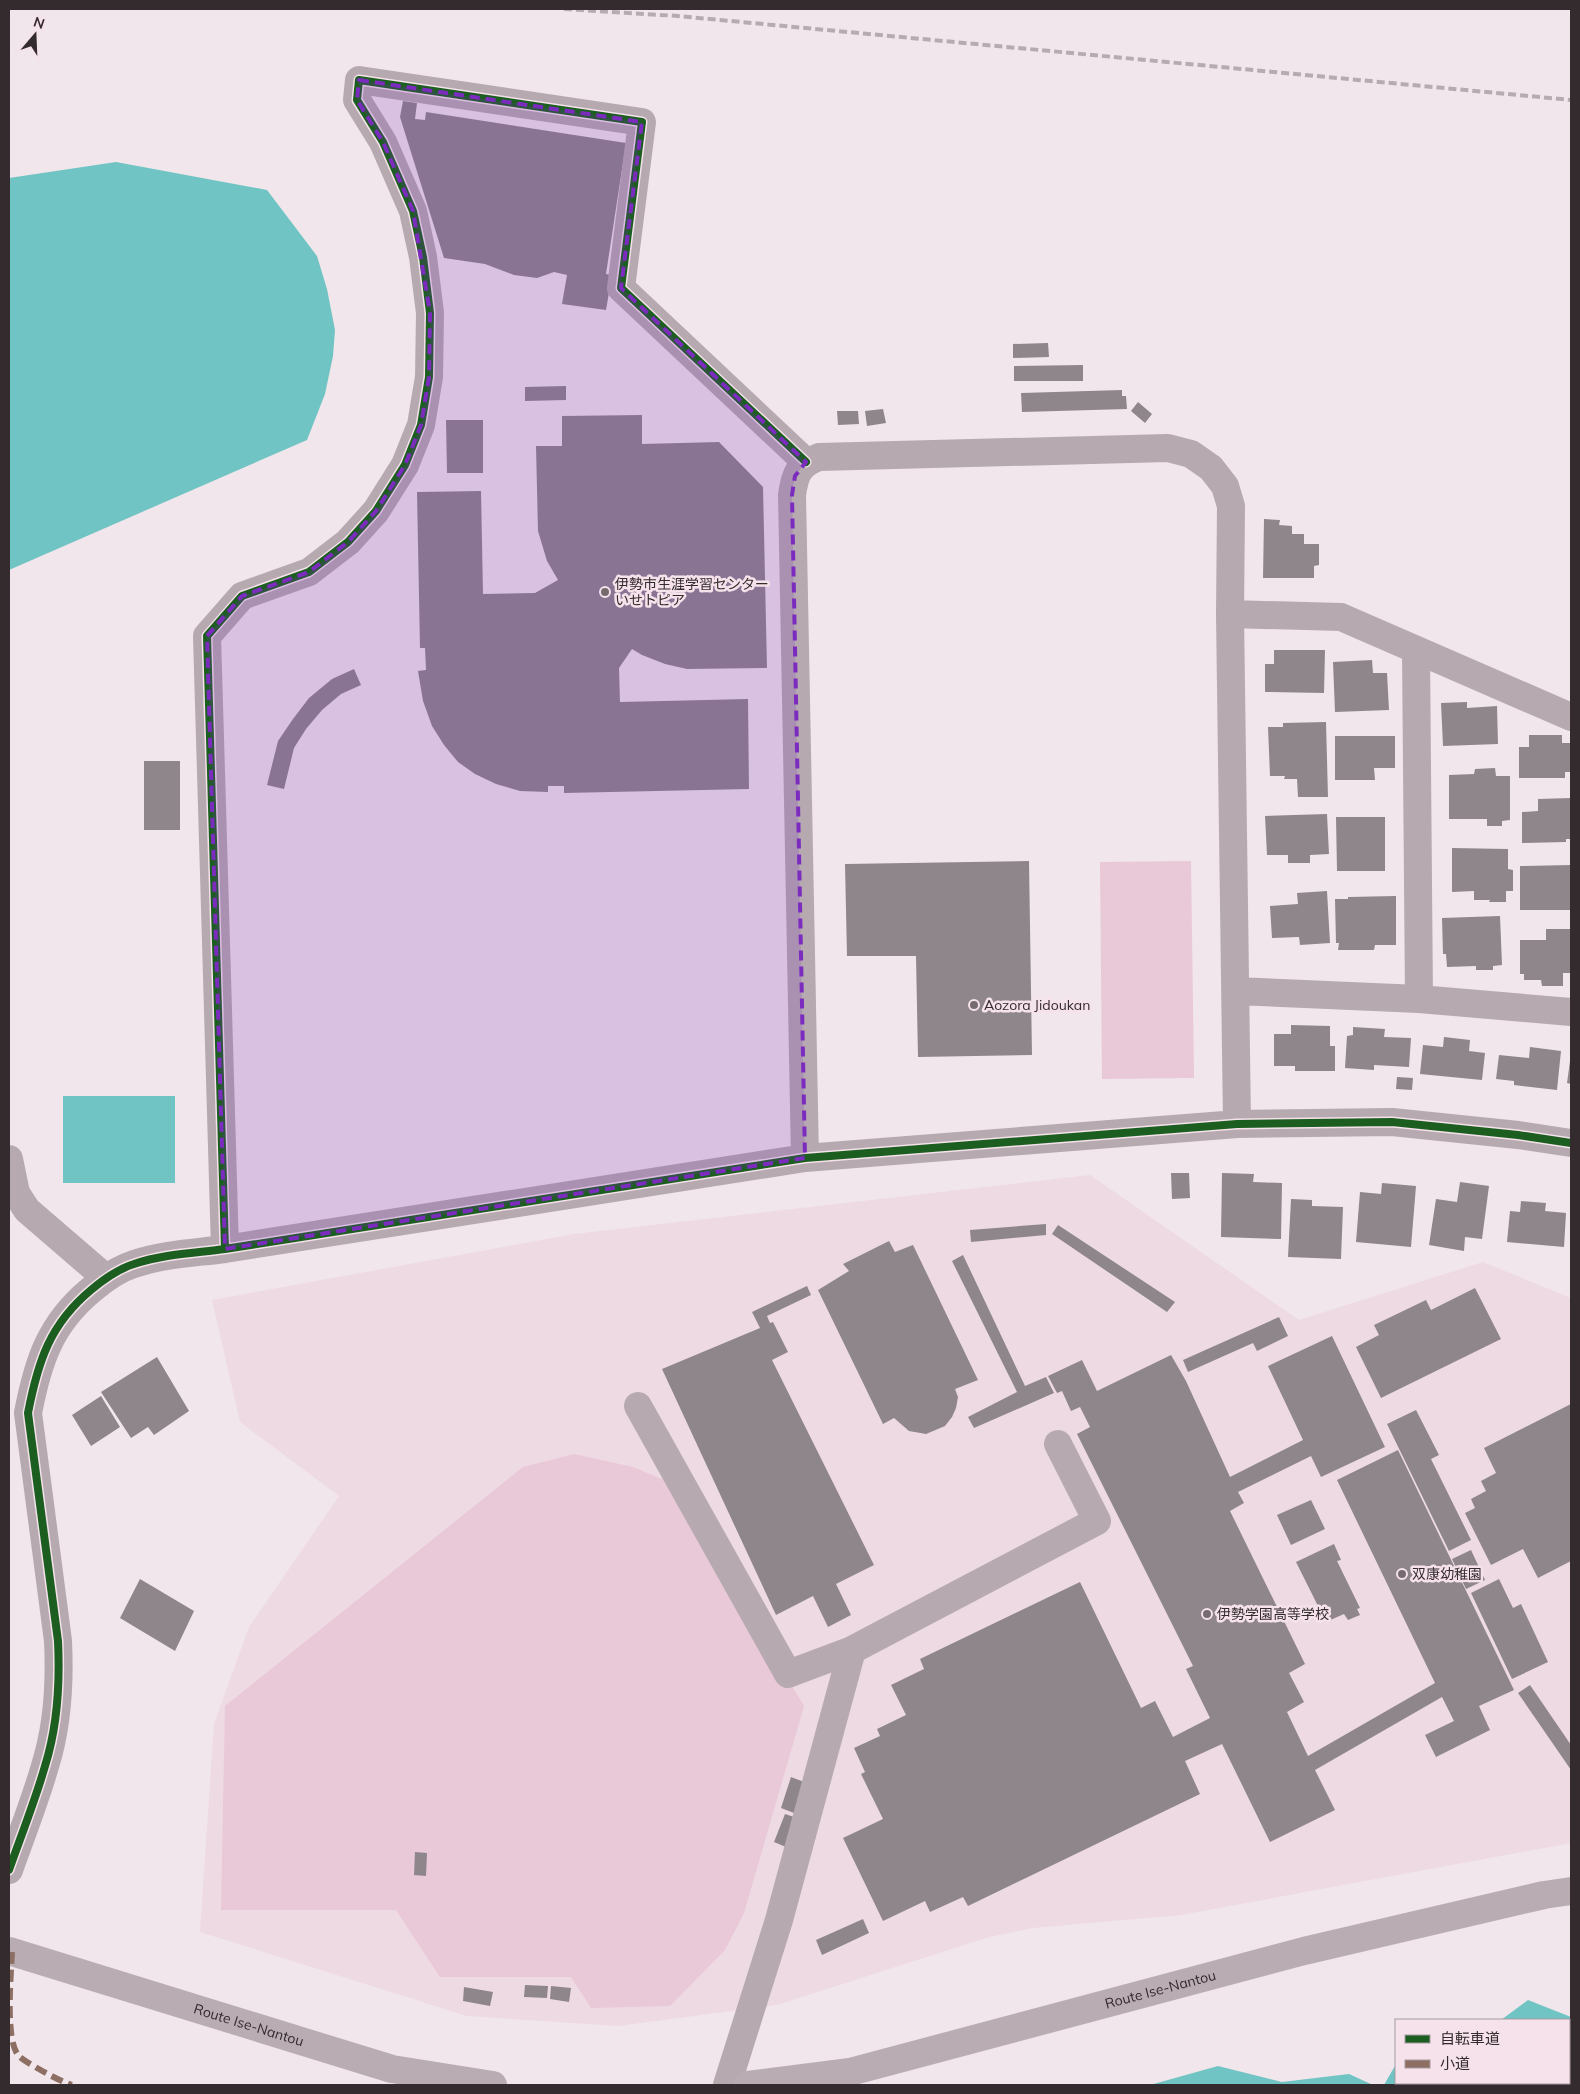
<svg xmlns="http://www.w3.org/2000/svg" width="1580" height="2094" font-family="Mulish,'Noto Sans JP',sans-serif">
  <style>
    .built { fill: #eedae3 }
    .green { fill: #e9c8d7 }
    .water { fill: #71c4c4 }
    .building { fill: #8e868a }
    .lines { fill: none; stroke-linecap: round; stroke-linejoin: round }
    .minor { stroke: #b6aab0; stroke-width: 28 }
    .major { stroke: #baacb3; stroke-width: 28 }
    .rail { stroke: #b6abb0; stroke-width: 4; stroke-dasharray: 8 4; stroke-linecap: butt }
    .quiet { stroke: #8d6e63; stroke-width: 6; stroke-dasharray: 12 6; stroke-linecap: butt }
    .cycleway-casing { stroke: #f5e2ea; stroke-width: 11 }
    .cycleway { stroke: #1b5e20; stroke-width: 8 }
    .marked { fill: #7b2cbf; fill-opacity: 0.2; stroke: #7b2cbf; stroke-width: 4; stroke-dasharray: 10 6; stroke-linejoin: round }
    .poi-dot { fill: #766c70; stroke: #f5e2ea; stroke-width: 2 }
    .labels { text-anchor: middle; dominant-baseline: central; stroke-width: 5; stroke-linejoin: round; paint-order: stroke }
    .poi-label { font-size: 14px; fill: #332b2e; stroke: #f5e2ea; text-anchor: start }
    .street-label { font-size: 14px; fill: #332b2e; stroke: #f5e2ea }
  </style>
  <rect width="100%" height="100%" fill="#f1e6eb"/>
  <!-- built -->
  <path class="built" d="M 1090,1175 L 1299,1320 L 1483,1262 L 1571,1298 L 1571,1843 L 1181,1915 L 1033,1928 L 989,1937 L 777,2005 L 618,2026 L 467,2016 L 200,1932 L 214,1724 L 249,1627 L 339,1496 L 240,1422 L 212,1300 L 574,1234 Z"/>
  <!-- green -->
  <path class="green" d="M 1191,861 L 1194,1078 L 1102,1079 L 1100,862 Z
    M 574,1454 L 633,1467 L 669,1482 L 804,1706 L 744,1913 L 725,1950 L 670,2006 L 591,2008 L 571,1977 L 440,1977 L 396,1910 L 221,1910 L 225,1706 L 523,1467 Z"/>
  <!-- water -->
  <path class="water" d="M 116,162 L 267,190 L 317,256 L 327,289 L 335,330 L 333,356 L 325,394 L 307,440 L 9,570 L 9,178 Z
    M 63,1096 L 175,1096 L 175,1183 L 63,1183 Z
    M 1528,2000 L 1571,2017 L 1571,2085 L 1384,2085 L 1396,2064 L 1396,2083 L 1569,2083 L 1569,2020 L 1501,2020 Z
    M 1218,2066 L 1282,2082 L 1349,2074 L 1373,2085 L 1150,2085 Z"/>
  <!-- building -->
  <path class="building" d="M 403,101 L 417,103 L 415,119 L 425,120 L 426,112 L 626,143 L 606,274 L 612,275 L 606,310 L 562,304 L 567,275 L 554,272 L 537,278 L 514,275 L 485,264 L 444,258 L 400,117 Z
    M 1048,343 L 1049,357 L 1013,358 L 1013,344 Z
    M 1083,365 L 1083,381 L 1014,381 L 1014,366 Z
    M 566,386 L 566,400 L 525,401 L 525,387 Z
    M 1122,390 L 1122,396 L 1126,396 L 1127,409 L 1022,412 L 1021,393 Z
    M 1138,402 L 1152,414 L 1145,423 L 1131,411 Z
    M 883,409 L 886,423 L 867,426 L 865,411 Z
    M 837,411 L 858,411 L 859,424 L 838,425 Z
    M 642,415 L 642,444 L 719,442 L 763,487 L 767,668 L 687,669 L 665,664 L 642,655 L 632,649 L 619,668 L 620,702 L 748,699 L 749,789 L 564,793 L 564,786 L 548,786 L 548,792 L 520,791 L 496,784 L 475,774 L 458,762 L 444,745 L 432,726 L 423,701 L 418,671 L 426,670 L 425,648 L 420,648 L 417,492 L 481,491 L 483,594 L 535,593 L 558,580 L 547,561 L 538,531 L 536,446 L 562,446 L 562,416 Z
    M 446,420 L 483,420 L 483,473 L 447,473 Z
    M 1264,519 L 1280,520 L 1279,525 L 1292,526 L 1292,534 L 1304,534 L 1304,544 L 1319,544 L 1319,565 L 1314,566 L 1314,578 L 1263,578 Z
    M 1274,650 L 1325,650 L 1324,693 L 1265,692 L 1265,664 L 1274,664 Z
    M 1372,660 L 1373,673 L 1387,673 L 1389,710 L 1335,712 L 1333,662 Z
    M 354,669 L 361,685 L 341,694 L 322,710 L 306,729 L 294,748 L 284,789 L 267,785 L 278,741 L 293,719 L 309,698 L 332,679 Z
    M 1467,702 L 1467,708 L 1497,706 L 1498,744 L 1443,746 L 1441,703 Z
    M 1326,722 L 1328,797 L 1298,797 L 1297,779 L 1284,779 L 1285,776 L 1270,776 L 1268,727 L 1283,727 L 1283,723 Z
    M 1529,735 L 1562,735 L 1562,743 L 1571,743 L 1571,772 L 1565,772 L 1565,778 L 1519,778 L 1519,747 L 1529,747 Z
    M 1335,736 L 1395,736 L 1395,768 L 1374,768 L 1375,780 L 1335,780 Z
    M 144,761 L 180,761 L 180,830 L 144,830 Z
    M 1495,768 L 1496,776 L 1510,776 L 1510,820 L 1502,821 L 1502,826 L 1487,826 L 1487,819 L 1449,819 L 1449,775 L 1474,774 L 1475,769 Z
    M 1571,798 L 1571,839 L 1566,839 L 1566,842 L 1522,843 L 1522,812 L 1538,811 L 1538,799 Z
    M 1327,814 L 1329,854 L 1310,855 L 1310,863 L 1288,863 L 1288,855 L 1267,855 L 1265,816 Z
    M 1336,817 L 1385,817 L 1385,871 L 1337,871 Z
    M 1452,848 L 1508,849 L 1508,869 L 1513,870 L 1513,891 L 1506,891 L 1506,902 L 1489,902 L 1490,900 L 1474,900 L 1474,891 L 1452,892 Z
    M 1029,861 L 1032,1055 L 918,1057 L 916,956 L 847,956 L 845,864 Z
    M 1571,865 L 1571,910 L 1520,910 L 1520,866 Z
    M 1327,891 L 1330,943 L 1300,945 L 1299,937 L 1272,938 L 1270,906 L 1298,904 L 1297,893 Z
    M 1396,896 L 1396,945 L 1375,945 L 1374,950 L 1338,950 L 1339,943 L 1336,943 L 1335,899 L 1348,899 L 1348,897 Z
    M 1500,916 L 1502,965 L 1493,966 L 1493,970 L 1476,970 L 1476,966 L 1447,967 L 1446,954 L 1443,954 L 1442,918 Z
    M 1546,929 L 1571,929 L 1571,973 L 1563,973 L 1563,986 L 1542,986 L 1541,980 L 1524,980 L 1524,974 L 1520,974 L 1520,940 L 1546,940 Z
    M 1291,1025 L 1330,1026 L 1330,1046 L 1335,1046 L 1335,1071 L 1295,1071 L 1295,1066 L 1274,1066 L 1274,1034 L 1291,1034 Z
    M 1353,1027 L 1385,1029 L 1384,1037 L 1411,1038 L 1409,1067 L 1374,1065 L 1374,1070 L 1345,1068 L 1347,1036 L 1353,1035 Z
    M 1444,1037 L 1470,1040 L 1469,1051 L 1485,1053 L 1482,1080 L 1420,1074 L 1423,1045 L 1443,1047 Z
    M 1530,1047 L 1561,1051 L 1557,1090 L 1514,1085 L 1514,1081 L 1496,1079 L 1499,1055 L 1529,1058 Z
    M 1570,1061 L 1571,1061 L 1571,1084 L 1567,1083 Z
    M 1397,1077 L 1413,1078 L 1412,1090 L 1396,1089 Z
    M 1171,1173 L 1189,1173 L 1190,1198 L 1172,1199 Z
    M 1222,1173 L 1254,1174 L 1253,1182 L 1282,1183 L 1281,1239 L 1221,1237 Z
    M 1460,1182 L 1489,1186 L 1482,1239 L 1465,1237 L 1464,1251 L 1429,1245 L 1436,1199 L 1457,1202 Z
    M 1382,1183 L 1416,1186 L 1411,1247 L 1356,1242 L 1360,1192 L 1381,1194 Z
    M 1291,1199 L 1312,1200 L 1312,1206 L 1343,1207 L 1341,1259 L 1288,1257 Z
    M 1521,1201 L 1546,1203 L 1545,1211 L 1566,1213 L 1564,1247 L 1507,1242 L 1510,1211 L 1520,1212 Z
    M 1046,1224 L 1046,1235 L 971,1242 L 970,1230 Z
    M 1058,1225 L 1175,1302 L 1167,1312 L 1052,1234 Z
    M 889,1241 L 895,1252 L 913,1245 L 978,1380 L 955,1389 L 958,1397 L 956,1408 L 952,1417 L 945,1426 L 926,1434 L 909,1431 L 894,1418 L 883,1424 L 818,1290 L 849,1271 L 843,1264 Z
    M 963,1255 L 1025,1386 L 1046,1377 L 1054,1393 L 974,1428 L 968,1417 L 1017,1392 L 952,1261 Z
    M 807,1286 L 811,1295 L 767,1316 L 770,1323 L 773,1322 L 788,1352 L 772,1360 L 874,1565 L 836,1584 L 851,1615 L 828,1627 L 813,1596 L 776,1615 L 662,1369 L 760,1328 L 752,1312 Z
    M 1475,1288 L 1501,1339 L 1381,1398 L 1356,1347 L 1379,1335 L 1374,1325 L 1426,1300 L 1431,1310 Z
    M 1279,1317 L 1288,1336 L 1257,1351 L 1253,1343 L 1188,1372 L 1183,1360 Z
    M 1332,1336 L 1385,1447 L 1321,1477 L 1311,1456 L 1238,1492 L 1244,1503 L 1230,1511 L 1305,1664 L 1289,1673 L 1304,1702 L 1287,1712 L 1308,1756 L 1435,1683 L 1337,1480 L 1398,1450 L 1514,1690 L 1479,1706 L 1490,1730 L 1436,1757 L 1425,1735 L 1454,1721 L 1442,1697 L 1315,1770 L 1335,1810 L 1270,1842 L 1222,1744 L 1185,1761 L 1200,1794 L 968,1906 L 963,1897 L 930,1912 L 925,1901 L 883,1921 L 843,1838 L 883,1819 L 861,1774 L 865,1772 L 854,1748 L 880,1736 L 877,1729 L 906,1715 L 891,1685 L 924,1669 L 920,1659 L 1080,1582 L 1141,1708 L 1155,1701 L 1173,1737 L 1210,1718 L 1186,1669 L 1193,1666 L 1077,1434 L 1090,1427 L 1080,1407 L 1071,1411 L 1062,1391 L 1057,1393 L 1048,1376 L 1082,1360 L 1097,1391 L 1171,1355 L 1186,1381 L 1230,1477 L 1303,1440 L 1268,1366 Z
    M 157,1357 L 189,1411 L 154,1435 L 148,1427 L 131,1438 L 101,1392 Z
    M 101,1396 L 120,1427 L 91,1446 L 72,1415 Z
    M 1571,1404 L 1571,1561 L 1538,1578 L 1523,1549 L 1491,1565 L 1465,1513 L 1475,1508 L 1471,1499 L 1486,1491 L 1481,1481 L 1496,1473 L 1484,1448 Z
    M 1416,1410 L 1439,1455 L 1431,1459 L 1471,1540 L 1449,1551 L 1387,1424 Z
    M 1311,1500 L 1325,1529 L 1291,1545 L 1277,1515 Z
    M 1334,1544 L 1341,1560 L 1337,1561 L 1360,1608 L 1357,1609 L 1360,1615 L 1348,1620 L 1344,1614 L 1326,1622 L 1296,1562 Z
    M 1471,1550 L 1485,1580 L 1466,1589 L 1452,1559 Z
    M 140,1579 L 194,1611 L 175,1651 L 120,1618 Z
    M 1499,1579 L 1513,1608 L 1521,1604 L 1548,1662 L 1512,1679 L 1471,1593 Z
    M 1530,1685 L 1571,1745 L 1571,1770 L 1518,1693 Z
    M 791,1777 L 804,1782 L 794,1813 L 781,1808 Z
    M 785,1814 L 797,1818 L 786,1847 L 774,1842 Z
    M 415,1852 L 427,1853 L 426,1876 L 414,1875 Z
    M 863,1919 L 869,1933 L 822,1955 L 816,1940 Z
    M 525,1985 L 548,1986 L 547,1998 L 524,1997 Z
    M 551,1986 L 571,1988 L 569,2002 L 550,1999 Z
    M 464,1987 L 493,1992 L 490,2006 L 463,2001 Z"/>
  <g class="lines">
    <!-- minor -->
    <path class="minor" d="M 1230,614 L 1341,617 L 1571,717
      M 1416,650 L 1419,999
      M 1236,991 L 1419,999 L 1571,1012
      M 805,1158 L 792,495 C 795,474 798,465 819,457 L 1168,448 L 1191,454 L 1211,468 L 1225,486 L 1231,506 L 1230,614 L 1237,1124
      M 9,1159 L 16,1193 L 27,1210 L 106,1278
      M 225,1249 L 207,636 L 242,596 L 309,572 L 348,542 L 376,511 L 405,465 L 421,425 L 429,377 L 430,313 L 423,257 L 413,211 L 383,142 L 357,100 L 359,80 L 642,122 L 621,288 L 806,462
      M 638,1406 L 788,1674 L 852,1650 L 779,1920 L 727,2085
      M 852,1650 L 1097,1521 L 1058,1444
      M 9,1870 C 21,1836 35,1801 45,1766 C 58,1725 60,1682 58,1641 L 28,1413 C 38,1361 50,1324 91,1290 C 104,1279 118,1269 134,1264 C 163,1254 195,1253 225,1249 L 805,1158 L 1237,1124 L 1392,1122 L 1518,1135 L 1571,1143"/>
    <!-- major -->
    <g class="major">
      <path id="s1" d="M 9,1951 L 392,2069 L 493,2085"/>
      <path id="s2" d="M 748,2085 L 850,2072 L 1304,1951 L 1544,1895 L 1571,1891"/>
    </g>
    <!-- rail -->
    <path class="rail" d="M 564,9 L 678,16 L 1571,100"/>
    <!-- quiet -->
    <path class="quiet" d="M 12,1952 C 11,1975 5,2038 18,2055 C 24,2062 63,2083 72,2085"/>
    <!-- cycleway casing -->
    <g class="cycleway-casing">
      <path id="cycleway" d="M 225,1249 L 207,636 L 242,596 L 309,572 L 348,542 L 376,511 L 405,465 L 421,425 L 429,377 L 430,313 L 423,257 L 413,211 L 383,142 L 357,100 L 359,80 L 642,122 L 621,288 L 806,462
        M 9,1870 C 21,1836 35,1801 45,1766 C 58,1725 60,1682 58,1641 L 28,1413 C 38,1361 50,1324 91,1290 C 104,1279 118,1269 134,1264 C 163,1254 195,1253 225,1249 L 805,1158 L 1237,1124 L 1392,1122 L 1518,1135 L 1571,1143"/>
    </g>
    <!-- cycleway -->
    <use href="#cycleway" class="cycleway"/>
  </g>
  <!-- marked area -->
  <path class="marked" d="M 359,80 L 642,122 L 621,288 L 806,462 L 795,476 L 792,495 L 805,1158 L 225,1249 L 207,636 L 242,596 L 309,572 L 348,542 L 376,511 L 405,465 L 421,425 L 429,377 L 430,313 L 413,211 L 383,142 L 357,100 Z"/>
  <!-- markers -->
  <g class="poi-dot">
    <circle cx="605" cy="592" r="5"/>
    <circle cx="974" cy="1005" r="5"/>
    <circle cx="1402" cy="1574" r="5"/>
    <circle cx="1207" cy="1614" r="5"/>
  </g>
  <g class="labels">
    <!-- poi labels -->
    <g class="poi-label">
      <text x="615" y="584">伊勢市生涯学習センター<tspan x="615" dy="16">いせトピア</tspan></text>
      <text x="984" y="1005">Aozora Jidoukan</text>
      <text x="1412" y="1574">双康幼稚園</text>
      <text x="1217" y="1614">伊勢学園高等学校</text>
    </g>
    <!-- street labels -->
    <g class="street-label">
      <text stroke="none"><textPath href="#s2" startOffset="424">Route Ise-Nantou</textPath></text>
      <text stroke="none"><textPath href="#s1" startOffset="251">Route Ise-Nantou</textPath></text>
    </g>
  </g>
  <!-- border -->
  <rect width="1580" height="2094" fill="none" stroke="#332b2e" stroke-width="20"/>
  <!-- legend -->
  <rect x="1395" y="2019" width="175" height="65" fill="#f5e2ea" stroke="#a7999f"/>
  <rect x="1405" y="2035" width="25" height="8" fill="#1b5e20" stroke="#a7999f"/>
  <text x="1440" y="2044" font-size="15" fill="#332b2e">自転車道</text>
  <rect x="1405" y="2060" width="25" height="8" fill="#8d6e63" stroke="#a7999f"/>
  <text x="1440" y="2069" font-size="15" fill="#332b2e">小道</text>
  <!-- north arrow -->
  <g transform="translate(35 35) rotate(19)" stroke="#f5e2ea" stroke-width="4" paint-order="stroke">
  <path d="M0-4L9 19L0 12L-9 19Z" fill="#332b2e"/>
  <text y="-8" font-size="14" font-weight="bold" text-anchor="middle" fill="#332b2e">N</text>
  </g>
</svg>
